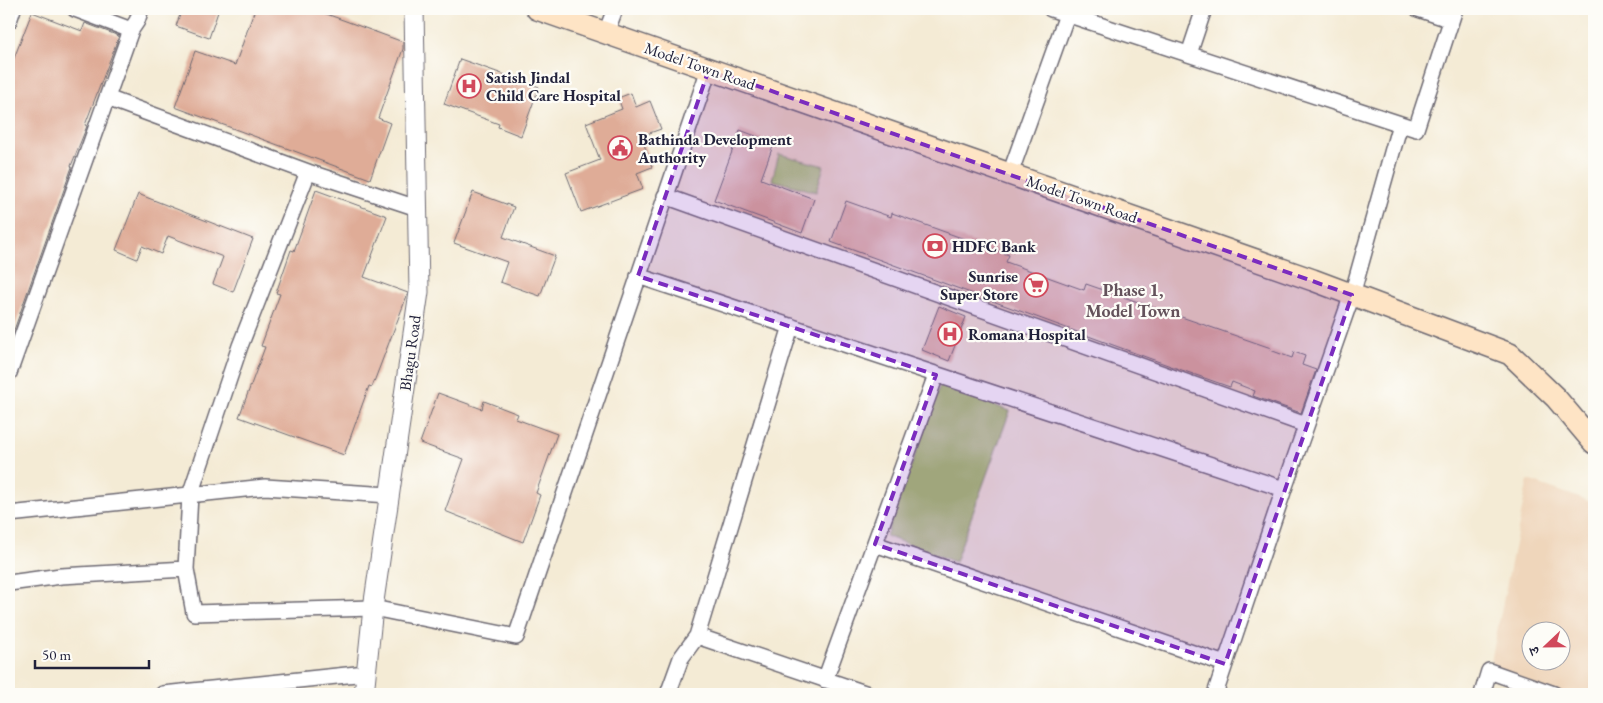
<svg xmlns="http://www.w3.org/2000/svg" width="1603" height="703" font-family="'EB Garamond','Noto Serif Devanagari',serif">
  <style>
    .built { fill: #efd6bb; fill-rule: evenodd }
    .green { fill: #a9c56c; stroke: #667454 }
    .building { fill: #dfac97 }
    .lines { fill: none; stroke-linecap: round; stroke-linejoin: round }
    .minor-casing { stroke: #6c6871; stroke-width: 18 }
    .tertiary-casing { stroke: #6c6871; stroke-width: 21 }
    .secondary-casing { stroke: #6c6871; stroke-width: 24 }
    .minor { stroke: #fff; stroke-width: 15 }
    .tertiary { stroke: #fff; stroke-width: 19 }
    .secondary { stroke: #fee4c5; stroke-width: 21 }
    .marked { fill: #7b2cbf; fill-opacity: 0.2; stroke: #7b2cbf; stroke-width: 4; stroke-dasharray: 10 6; stroke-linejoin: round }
    .labels { text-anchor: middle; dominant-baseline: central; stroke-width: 4.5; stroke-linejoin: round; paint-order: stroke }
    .street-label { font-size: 16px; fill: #22223b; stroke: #fdfcf7 }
    .poi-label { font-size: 16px; font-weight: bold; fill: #22223b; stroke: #fdfcf7; text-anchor: start }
    .neighbourhood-label { font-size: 18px; font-weight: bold; fill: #64525b; stroke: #fdfcf7 }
  </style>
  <rect width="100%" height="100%" fill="#fdfcf7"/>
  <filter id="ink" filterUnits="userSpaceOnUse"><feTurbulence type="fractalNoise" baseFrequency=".02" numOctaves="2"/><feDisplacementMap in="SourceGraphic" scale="10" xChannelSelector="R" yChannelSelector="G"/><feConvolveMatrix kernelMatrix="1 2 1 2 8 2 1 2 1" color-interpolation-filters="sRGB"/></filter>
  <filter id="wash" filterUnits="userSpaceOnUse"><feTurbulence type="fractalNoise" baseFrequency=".0096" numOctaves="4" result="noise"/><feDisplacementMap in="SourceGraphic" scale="20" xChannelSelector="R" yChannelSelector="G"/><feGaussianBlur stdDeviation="1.12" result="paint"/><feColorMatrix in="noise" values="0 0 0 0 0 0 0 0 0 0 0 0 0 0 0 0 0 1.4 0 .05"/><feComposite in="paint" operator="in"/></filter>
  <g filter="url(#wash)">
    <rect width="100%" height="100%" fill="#f4ebd5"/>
    <!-- built -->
    <path class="built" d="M 709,69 L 1352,295 L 1306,425 L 665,196 Z
      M 1528,480 L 1594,503 L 1594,694 L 1553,694 L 1489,671 ZM 1530,630 L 1560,630 L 1560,660 L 1530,660 Z"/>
    <!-- green -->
    <path class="green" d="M 779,154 L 824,166 L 816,192 L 772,180 Z
      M 940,385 L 1010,411 L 955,562 L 886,536 Z"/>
    <g id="blocks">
      <!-- building -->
      <path class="building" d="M 182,9 L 219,9 L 209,38 L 176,26 Z
        M 255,9 L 313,9 L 403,42 L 403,49 L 378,118 L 390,123 L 370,179 L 175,107 L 195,51 L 235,65 Z
        M 32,12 L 82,31 L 85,23 L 119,36 L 85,125 L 87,126 L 71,166 L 72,167 L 9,344 L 9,71 Z
        M 460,59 L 539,87 L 521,136 L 498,127 L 499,124 L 444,104 Z
        M 631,93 L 636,107 L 650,101 L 661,129 L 641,136 L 652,167 L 637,173 L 643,189 L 581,212 L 566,173 L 600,160 L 586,123 L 622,109 L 618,98 Z
        M 740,130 L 774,143 L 761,179 L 814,199 L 802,233 L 714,200 Z
        M 316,190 L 387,216 L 364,277 L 408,293 L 372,387 L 369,386 L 344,455 L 239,417 L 265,347 L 261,346 L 280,294 L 276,293 L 291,250 L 294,251 Z
        M 473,192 L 514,207 L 503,237 L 555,256 L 540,296 L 500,282 L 507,262 L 454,243 Z
        M 138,194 L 253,239 L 233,292 L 213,284 L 223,257 L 168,236 L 161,254 L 142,246 L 137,259 L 116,250 Z
        M 846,201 L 891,217 L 892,213 L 1009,255 L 1006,262 L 1084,290 L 1086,284 L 1271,348 L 1270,350 L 1292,358 L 1294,352 L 1305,356 L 1302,365 L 1316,370 L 1301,413 L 1253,396 L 1255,391 L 1232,382 L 1230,387 L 1176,368 L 831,242 Z
        M 939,306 L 966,317 L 949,361 L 922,350 Z
        M 438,393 L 482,409 L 484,401 L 518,414 L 516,419 L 557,434 L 536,493 L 540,495 L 523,542 L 445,511 L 464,459 L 420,443 Z"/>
    </g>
  </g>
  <g filter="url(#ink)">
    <use href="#blocks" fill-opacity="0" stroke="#6c6871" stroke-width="1"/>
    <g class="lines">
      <!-- minor casing -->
      <g class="minor-casing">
        <path id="minor" d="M 75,9 L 131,30
          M 1051,9 L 1416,129 L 1455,9
          M 1418,9 L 1451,20
          M 9,21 L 13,9
          M 606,33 L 615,9
          M 1189,54 L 1204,9
          M 107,98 L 308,172 L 417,208
          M 308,172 L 240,346 L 190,495 L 186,569 L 194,613 L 373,608 L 516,637 L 709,69
          M 1010,174 L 1069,9
          M 665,196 L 1306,425
          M 638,276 L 1284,489
          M 791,326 L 697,636 L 868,694
          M 9,373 L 131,30 L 137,21 L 141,9
          M 9,514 L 265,487 L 389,495
          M 875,544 L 1225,664
          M 9,583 L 61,576 L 186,569
          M 825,680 L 936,375
          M 163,694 L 366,673
          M 668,694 L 681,658 L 697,636
          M 1215,694 L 1284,489 L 1352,295 L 1400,124
          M 1482,694 L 1489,671 L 1554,694"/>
      </g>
      <!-- tertiary casing -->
      <g class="tertiary-casing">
        <path id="tertiary" d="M 364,694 L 373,608 L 419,292 L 414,9"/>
      </g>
      <!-- secondary casing -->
      <g class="secondary-casing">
        <path id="secondary" d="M 537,9 L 1313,280 L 1510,354 L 1556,398 L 1594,443"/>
      </g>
      <!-- minor -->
      <use href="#minor" class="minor"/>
      <!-- tertiary -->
      <use href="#tertiary" class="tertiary"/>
      <!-- secondary -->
      <use href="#secondary" class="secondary"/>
    </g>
  </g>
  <!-- marked area -->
  <path class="marked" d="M 709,69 L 1352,295 L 1225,664 L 875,544 L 936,375 L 638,276 Z"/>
  <!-- icons -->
  <defs>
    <g id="hospital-ring" transform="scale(1.25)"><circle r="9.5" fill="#fdfcf7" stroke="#d1495b" stroke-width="1.5"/><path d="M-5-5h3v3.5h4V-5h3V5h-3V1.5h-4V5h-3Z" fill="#d1495b"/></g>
    <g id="civic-ring" transform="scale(1.25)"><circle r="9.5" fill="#fdfcf7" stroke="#d1495b" stroke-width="1.5"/><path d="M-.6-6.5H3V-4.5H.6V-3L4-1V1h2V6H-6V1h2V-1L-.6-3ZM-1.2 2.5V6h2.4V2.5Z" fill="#d1495b"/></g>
    <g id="bank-ring" transform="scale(1.25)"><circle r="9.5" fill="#fdfcf7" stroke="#d1495b" stroke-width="1.5"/><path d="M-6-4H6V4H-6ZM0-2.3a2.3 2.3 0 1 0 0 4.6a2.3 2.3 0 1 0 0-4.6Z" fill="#d1495b"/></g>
    <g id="supermarket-ring" transform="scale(1.25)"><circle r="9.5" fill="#fdfcf7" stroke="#d1495b" stroke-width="1.5"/><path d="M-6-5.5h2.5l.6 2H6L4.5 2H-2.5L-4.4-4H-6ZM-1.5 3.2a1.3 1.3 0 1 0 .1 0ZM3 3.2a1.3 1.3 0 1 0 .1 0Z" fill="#d1495b"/></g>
  </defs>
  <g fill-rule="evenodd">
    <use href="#hospital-ring" x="469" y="86"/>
    <use href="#civic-ring" x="620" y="148"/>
    <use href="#bank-ring" x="935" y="246"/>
    <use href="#supermarket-ring" x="1036" y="285"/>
    <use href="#hospital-ring" x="950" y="334"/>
  </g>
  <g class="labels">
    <!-- street labels -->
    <g class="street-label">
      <text transform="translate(700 66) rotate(19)">Model Town Road</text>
      <text transform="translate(1082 199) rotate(19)">Model Town Road</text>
      <text transform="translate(410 353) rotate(-82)">Bhagu Road</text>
    </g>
    <!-- poi labels -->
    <g class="poi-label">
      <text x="486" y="77">Satish Jindal<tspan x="486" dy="18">Child Care Hospital</tspan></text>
      <text x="638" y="139">Bathinda Development<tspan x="638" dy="18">Authority</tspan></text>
      <text x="952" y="246">HDFC Bank</text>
      <text x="1018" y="276" text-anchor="end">Sunrise<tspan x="1018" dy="18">Super Store</tspan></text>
      <text x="968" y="334">Romana Hospital</text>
    </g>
    <!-- neighbourhood labels -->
    <g class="neighbourhood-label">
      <text x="1133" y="289">Phase 1,<tspan x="1133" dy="21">Model Town</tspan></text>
    </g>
  </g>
  <!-- margin -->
  <rect width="1603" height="703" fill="none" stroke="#fdfcf7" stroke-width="30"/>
  <!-- north arrow -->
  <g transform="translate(1546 646) rotate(248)"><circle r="24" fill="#fdfcf7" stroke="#a5a5ac"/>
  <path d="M0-4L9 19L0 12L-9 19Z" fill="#d1495b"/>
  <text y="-8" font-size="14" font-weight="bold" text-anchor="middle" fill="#22223b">उ</text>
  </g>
  <!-- scale -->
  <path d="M35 660v8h114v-8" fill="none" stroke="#22223b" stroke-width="2.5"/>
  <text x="42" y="660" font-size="15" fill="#22223b" stroke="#fdfcf7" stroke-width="4" paint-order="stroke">50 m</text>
</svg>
